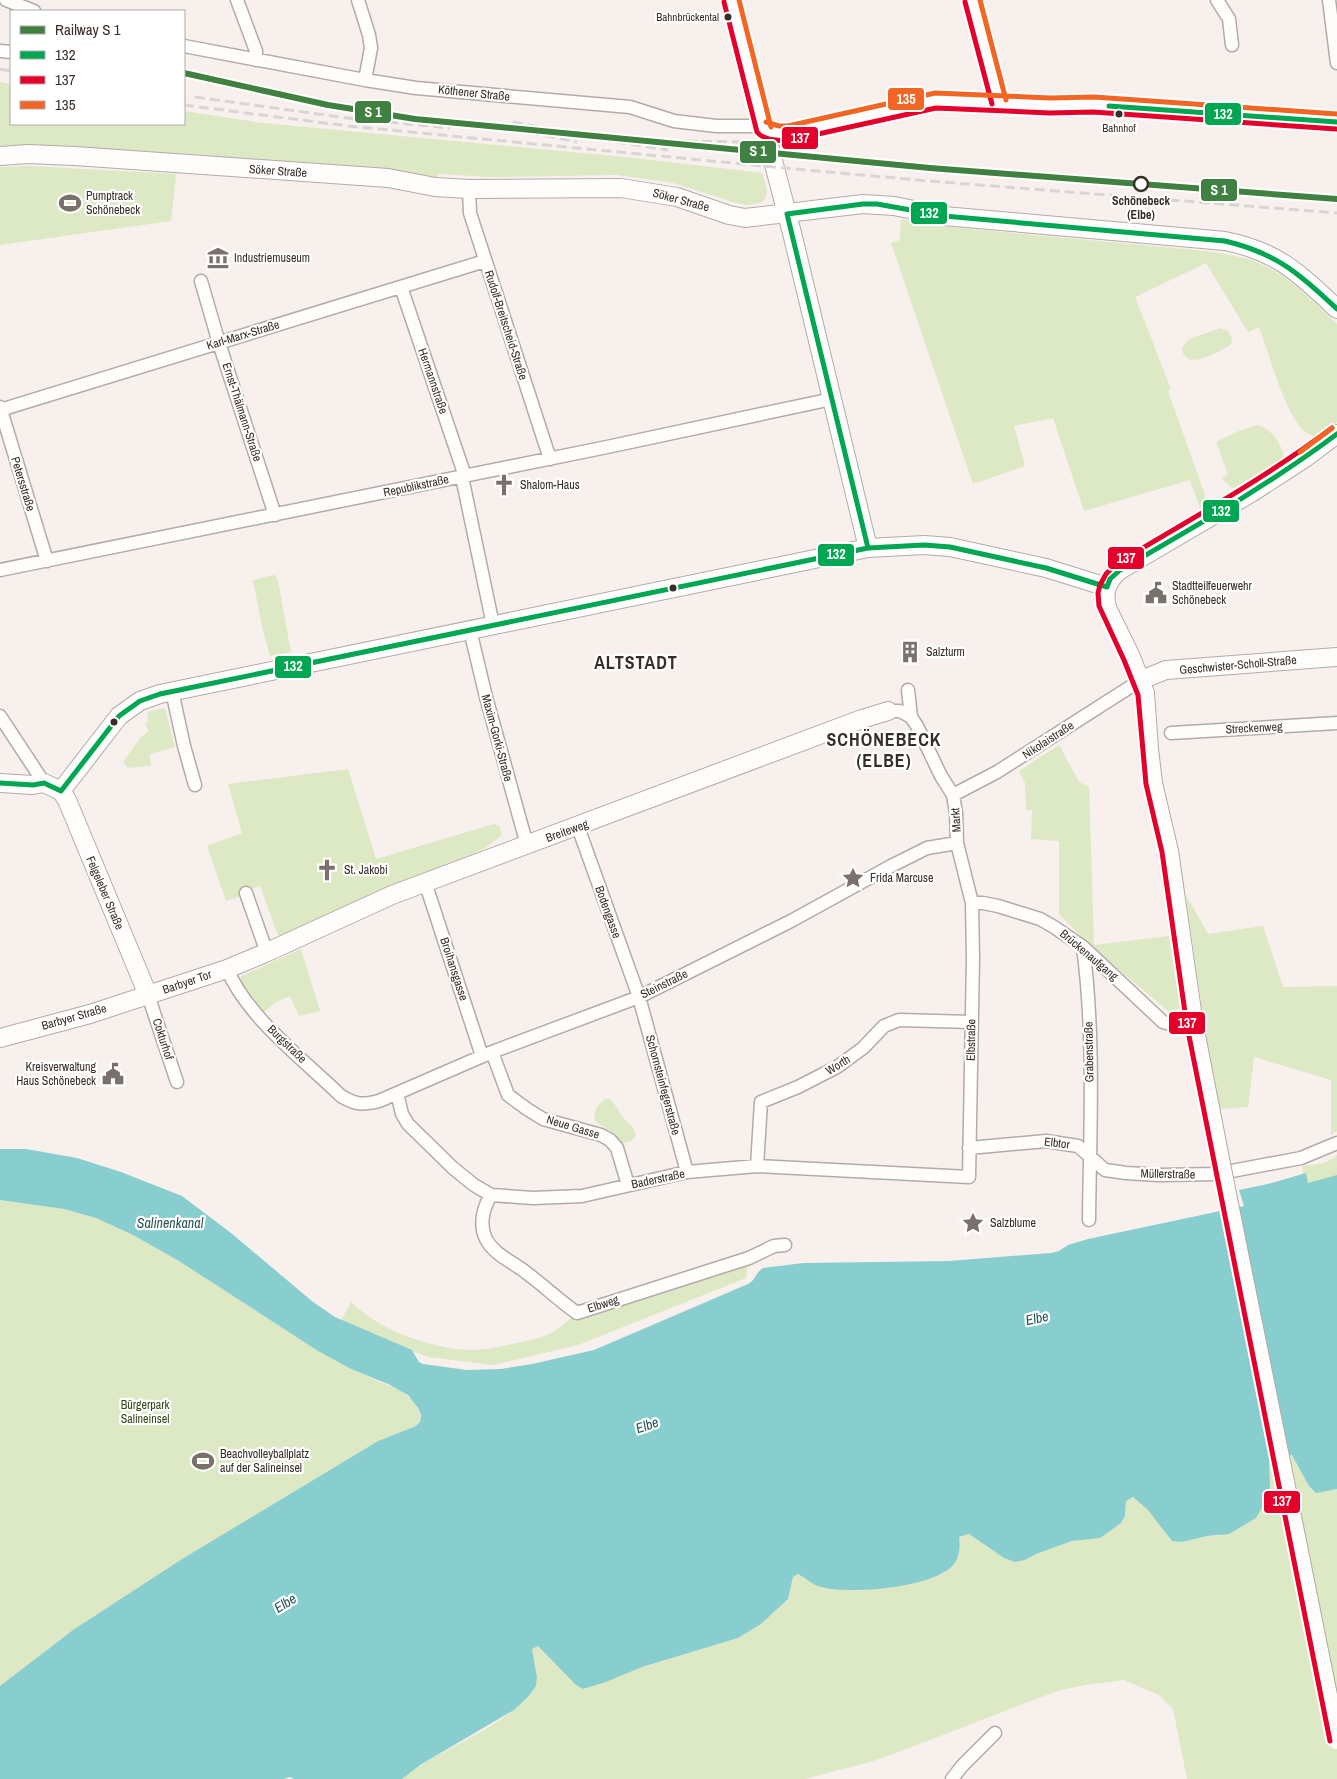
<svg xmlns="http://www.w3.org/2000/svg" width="1337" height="1779" font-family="'Archivo Narrow',sans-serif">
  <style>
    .green { fill: #dde8c4 }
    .water { fill: #88cece }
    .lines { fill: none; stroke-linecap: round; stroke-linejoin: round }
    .street-casing { stroke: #b3aba7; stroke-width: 15 }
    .secondary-casing { stroke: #b3aba7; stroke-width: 20 }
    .street { stroke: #fefdfc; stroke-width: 12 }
    .secondary { stroke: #fefdfc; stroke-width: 18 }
    .rail { stroke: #d8d6d5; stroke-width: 3; stroke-dasharray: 10 5; stroke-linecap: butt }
    .secondary-bridge-casing { stroke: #b3aba7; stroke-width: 20; stroke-linecap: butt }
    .secondary-bridge { stroke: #fefdfc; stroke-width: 18 }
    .bus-1-casing { stroke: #fff; stroke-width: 9 }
    .bus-2-casing { stroke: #fff; stroke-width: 9 }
    .bus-3-casing { stroke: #fff; stroke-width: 9 }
    .bus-1 { stroke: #00a651; stroke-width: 5 }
    .bus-2 { stroke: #e4002b; stroke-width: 5 }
    .bus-3 { stroke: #f26522; stroke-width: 5 }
    .rail-1-casing { stroke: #fff; stroke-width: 10 }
    .rail-1 { stroke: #408040; stroke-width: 6 }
    .bus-dot { fill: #382d27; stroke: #fff; stroke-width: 2 }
    .stop-dot { fill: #fff; stroke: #382d27; stroke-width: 2.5 }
    .labels { text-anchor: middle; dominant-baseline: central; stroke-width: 4.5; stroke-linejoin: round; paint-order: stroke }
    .bus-label { font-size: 11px; fill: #382d27; stroke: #fff; text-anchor: end }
    .street-label { font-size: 12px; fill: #382d27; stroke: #fff }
    .poi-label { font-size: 12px; fill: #382d27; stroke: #fff; text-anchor: start }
    .stop-label { font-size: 12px; font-weight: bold; fill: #382d27; stroke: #fff }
    .park-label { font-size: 12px; fill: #354716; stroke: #fff }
    .water-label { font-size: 14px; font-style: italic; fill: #275555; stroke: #fff }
    .district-label { font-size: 18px; font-weight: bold; letter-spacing: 1px; fill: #382d27; stroke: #fff }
    .line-badge { stroke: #fff; stroke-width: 2 }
    .badge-label { font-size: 14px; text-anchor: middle; font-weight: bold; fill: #fff }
  </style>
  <rect width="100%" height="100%" fill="#f7f0ed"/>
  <!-- green -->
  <path class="green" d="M 0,82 L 11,84 L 11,124 L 184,124 L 184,111 L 263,123 L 635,158 L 762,173 L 767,190 L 766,197 L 761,203 L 747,205 L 733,202 L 673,183 L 617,175 L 490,177 L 438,174 L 437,178 L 369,171 L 0,149 Z
    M 30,166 L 176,174 L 171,221 L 0,245 L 0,167 Z
    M 901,219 L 927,225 L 1206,251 C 1218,253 1231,255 1244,258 C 1281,267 1310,299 1337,324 L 1337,422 L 1316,438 C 1312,435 1306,433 1303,430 C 1284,410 1269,354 1259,327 L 1248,332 L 1206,263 L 1135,297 L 1171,389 L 1168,391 L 1205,495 L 1204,504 L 1201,511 L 1190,480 L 1084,511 L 1053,418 L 1014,426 L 1025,466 L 973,484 L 891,243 L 900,240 Z
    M 1221,328 L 1228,331 L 1232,338 L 1231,344 L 1227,347 C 1215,353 1184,372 1182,348 L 1189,339 Z
    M 1258,425 C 1274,431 1283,445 1284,461 L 1240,489 L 1230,487 L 1222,478 L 1228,474 L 1216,442 L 1239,431 Z
    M 275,575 L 278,581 L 291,652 L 270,656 L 263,631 L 253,580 Z
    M 165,708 L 175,747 L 150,754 L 151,766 L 128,768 L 123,762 L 141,737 L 149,731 L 145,724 L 148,722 L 147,712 Z
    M 1059,745 L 1079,782 L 1089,787 L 1094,945 L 1169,936 L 1180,1007 L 1173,1015 L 1094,949 L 1059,914 L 1059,841 L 1031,839 L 1032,810 L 1026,810 L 1025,783 L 1019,771 Z
    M 348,769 L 376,859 L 494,824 L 499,826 L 502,834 C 488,854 406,881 381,892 C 347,907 313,923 279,938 L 260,886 L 244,891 L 243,895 L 226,901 L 207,846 L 242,833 L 228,784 Z
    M 1186,895 L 1208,934 L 1263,926 L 1283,987 L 1337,986 L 1337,1131 L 1331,1135 L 1331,1080 L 1254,1057 L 1248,1107 L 1219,1109 L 1205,1030 Z
    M 301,949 L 320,1011 L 299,1016 L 290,996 L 276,1002 L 264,1012 L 240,980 L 242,976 Z
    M 605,1099 L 610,1099 C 616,1105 618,1110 622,1116 C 627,1124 633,1123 636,1135 C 633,1141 628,1143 620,1143 L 611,1132 L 595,1121 C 593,1110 597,1105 605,1099 Z
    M 1337,1155 L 1337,1178 L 1305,1186 L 1302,1166 L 1325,1163 Z
    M 0,1200 L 64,1209 L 96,1218 L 133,1235 L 179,1261 L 318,1351 L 351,1369 L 401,1391 C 412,1398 422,1409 420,1422 L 416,1426 L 378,1441 L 182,1559 L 73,1630 L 0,1686 Z
    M 749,1258 L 746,1278 L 578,1345 L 493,1365 L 428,1357 L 339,1324 L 351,1302 C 379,1330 431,1349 470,1350 C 484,1350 499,1347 512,1344 C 526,1341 540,1339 553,1332 C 561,1327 569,1319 577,1313 Z
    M 1293,1454 L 1316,1492 L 1337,1489 L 1337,1779 L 1187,1779 L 1173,1709 L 1159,1695 L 1124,1680 L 1085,1685 L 1057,1691 L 896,1753 L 870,1762 L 805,1779 L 402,1779 C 408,1774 414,1769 421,1765 C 450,1746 521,1717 535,1686 C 540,1676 533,1660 532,1648 L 538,1646 L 576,1685 L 583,1689 L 606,1682 L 642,1667 L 738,1638 L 761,1624 L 788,1599 L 793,1577 L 798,1574 L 820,1587 L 858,1591 L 942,1574 L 954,1565 L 959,1555 L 959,1537 L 969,1534 L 1004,1558 L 1025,1560 L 1036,1554 L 1072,1541 L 1100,1538 L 1125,1516 L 1126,1501 L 1133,1497 L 1148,1510 L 1156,1520 L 1182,1542 L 1207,1536 L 1217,1536 L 1264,1504 L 1269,1495 L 1270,1484 L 1269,1460 Z"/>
  <!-- water -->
  <path class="water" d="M 0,1149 L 26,1149 L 77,1158 L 121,1172 L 182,1196 L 231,1233 L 313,1302 L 335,1317 L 412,1350 L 419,1362 L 423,1364 L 467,1370 L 501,1369 L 532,1364 L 594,1350 L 748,1284 C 756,1280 755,1273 763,1268 L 803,1263 L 949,1261 L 1051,1253 L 1059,1251 L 1068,1245 L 1088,1239 L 1244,1206 L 1239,1190 L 1268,1184 L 1306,1173 L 1308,1183 L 1337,1175 L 1337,1489 L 1316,1493 L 1309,1486 L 1292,1455 L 1269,1460 L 1270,1484 L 1269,1495 L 1256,1518 L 1229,1534 L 1207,1536 L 1182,1542 L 1172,1541 L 1148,1510 L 1133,1497 L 1126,1501 L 1125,1516 L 1121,1523 L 1100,1538 L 1072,1541 L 1036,1554 L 1025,1560 L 1015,1562 L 1004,1558 L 969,1534 L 959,1537 C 960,1546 960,1555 955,1563 C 937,1588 849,1595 821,1587 C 812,1585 806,1578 798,1574 L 793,1577 L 788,1599 L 761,1624 L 738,1638 L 642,1667 L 606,1682 L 583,1689 L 576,1685 L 538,1646 L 532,1649 L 537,1677 L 536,1686 L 528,1697 L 514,1710 L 420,1765 L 402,1779 L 294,1779 L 290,1777 L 284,1779 L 0,1779 L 0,1686 L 73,1630 L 182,1559 L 378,1441 L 416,1426 L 420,1422 L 421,1415 L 418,1408 L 408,1395 L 388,1384 L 351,1369 L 318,1351 L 179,1261 L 133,1235 L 96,1218 L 64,1209 L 0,1200 Z"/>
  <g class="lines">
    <!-- street casing -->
    <g class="street-casing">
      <path id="street" d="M 6,0 L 34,11
        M 237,0 L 256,51 L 256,60
        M 358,0 L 369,35 L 371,48 L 365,80
        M 972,0 L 999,102
        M 1217,0 L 1229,19 L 1232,45
        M 1329,0 L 1337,63
        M 184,46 L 365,80 L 416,88 L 630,107 L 674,121 L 716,126 L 755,126 L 778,133 L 802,130 L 935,100 L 1050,106 L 1093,104 L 1337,122
        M 0,51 L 11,52
        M 469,189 L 470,213 L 550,459
        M 201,281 L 219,343 L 275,515
        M 401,287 L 465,476
        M 0,407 L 47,561
        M 0,410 L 485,261
        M 462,477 L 493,625
        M 0,570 L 607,447 L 832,399
        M 470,630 L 486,697 L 527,845
        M 908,690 L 911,717
        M 172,691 L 184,746 L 195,785
        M 0,716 L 44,783
        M 1171,733 L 1337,723
        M 953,795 L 997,772 L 1141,680
        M 578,827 L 639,997 L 687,1172
        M 425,882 L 482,1056
        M 246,893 L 267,953
        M 972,903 L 983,903 L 998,906 L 1040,919 L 1054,927 L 1083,947 L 1163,1022 L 1181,1027 L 1194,1025
        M 1083,947 C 1095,1037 1090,1130 1089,1220
        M 227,969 C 248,1018 303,1059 341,1096 C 356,1105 363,1105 379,1101 L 492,1052 L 639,997 L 791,921 L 891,866 L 927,848 L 957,843
        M 148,995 L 177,1082
        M 492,1052 L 508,1095 L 527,1109 L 543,1119 L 601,1135 L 610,1140 L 617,1148 L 628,1185
        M 397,1093 L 402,1114 L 408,1124 L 453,1168 L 474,1185 L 491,1195 L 533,1198 L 582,1196 L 687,1172 L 757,1166 L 969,1177 L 973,958 L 972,903 L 957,843 L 956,813 L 953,795 L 941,776 L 917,726 L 911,717 L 900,711 L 888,711
        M 969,1148 L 1046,1141 L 1078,1146 L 1105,1170 L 1126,1173 L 1159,1175 L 1216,1174 L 1301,1158 L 1337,1143
        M 757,1166 L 761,1102 L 798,1087 L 837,1067 L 863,1048 L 884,1026 L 899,1020 L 972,1022
        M 491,1195 C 483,1208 479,1225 486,1239 C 494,1255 515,1263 528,1274 C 544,1286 560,1301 577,1313 L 749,1258 L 774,1246 L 785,1245
        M 952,1779 L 962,1766 L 995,1733"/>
    </g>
    <!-- secondary casing -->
    <g class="secondary-casing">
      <path id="secondary" d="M 731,0 L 792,233 L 868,548
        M 0,156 L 28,154 L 75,156 L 388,178 L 435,187 L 469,189 L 621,188 L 677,197 L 729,215 L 745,218 L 863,204 L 894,206 L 944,216 L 1225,241 C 1277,251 1300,274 1337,309
        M 1141,680 L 1166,670 L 1337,657
        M 0,783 L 33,785 L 44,783 L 61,791
        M 61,791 L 119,716 L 140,701 L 160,694 L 868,548 L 924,545 L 950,547 L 1046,568 L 1107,587
        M 61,791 L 67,800 L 148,995
        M 0,1038 L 90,1014 L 227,969 L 263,954 L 392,895 L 862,719 L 888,711
        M 1221,1164 L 1194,1025 L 1169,851 L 1153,783 L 1149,749 L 1145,693 L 1131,657 L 1108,610 C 1102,594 1107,580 1120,570 L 1251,493 L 1305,458 L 1337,434"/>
    </g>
    <!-- street -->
    <use href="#street" class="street"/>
    <!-- secondary -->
    <use href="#secondary" class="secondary"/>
    <!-- rail -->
    <path class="rail" d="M 0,69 L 11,71
      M 195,97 L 347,118 L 450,128
      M 184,105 L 348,126 L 795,169 L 929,181 L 1337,213
      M 513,122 L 623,143 L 668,150
      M 471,124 L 518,130 L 577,142
      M 642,140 L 742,142"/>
    <!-- secondary-bridge casing -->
    <g class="secondary-bridge-casing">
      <path id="secondary-bridge" d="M 1221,1164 L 1337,1740"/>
    </g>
    <!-- secondary-bridge -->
    <use href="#secondary-bridge" class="secondary-bridge"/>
    <!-- bus-1 casing -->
    <g class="bus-1-casing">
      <path id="bus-1" d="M 1109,106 L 1337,122
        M 787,214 L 863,204 L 877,204 L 944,216 L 1225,241 C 1276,253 1300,274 1337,309
        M 787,214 L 868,548
        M 1107,587 L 1110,579 L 1120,570 C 1194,527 1269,485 1337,434
        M 0,783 L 33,785 L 44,783 L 61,791
        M 61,791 L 119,716 L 140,701 L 160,694 L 868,548 L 924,545 L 950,547 L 1046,568 L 1107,587"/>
    </g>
    <!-- bus-2 casing -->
    <g class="bus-2-casing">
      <path id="bus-2" d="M 724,2 L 757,132 C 764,141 780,141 791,140 L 936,108 L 1050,113 L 1093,112 L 1336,129
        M 965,2 L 992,104
        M 1330,1741 L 1187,1026 L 1162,852 L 1146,784 L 1138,695 L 1124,660 L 1099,606 L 1098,593 L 1100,585 L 1106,574 L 1116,564 C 1189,520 1264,479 1332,428"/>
    </g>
    <!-- bus-3 casing -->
    <g class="bus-3-casing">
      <path id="bus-3" d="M 739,0 L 771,127
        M 980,0 L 1006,100
        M 766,122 L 779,126 L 788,126 L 935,93 L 1050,98 L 1094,97 L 1337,114
        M 1300,452 L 1332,428"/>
    </g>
    <!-- bus-1 -->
    <use href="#bus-1" class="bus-1"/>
    <!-- bus-2 -->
    <use href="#bus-2" class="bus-2"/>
    <!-- bus-3 -->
    <use href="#bus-3" class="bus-3"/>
    <!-- rail-1 casing -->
    <g class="rail-1-casing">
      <path id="rail-1" d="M 184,73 L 328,105 L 415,119 L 930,168 L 1337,199"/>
    </g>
    <!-- rail-1 -->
    <use href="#rail-1" class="rail-1"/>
  </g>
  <!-- icons -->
  <defs>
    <g id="stadium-bare" transform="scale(1.725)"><path d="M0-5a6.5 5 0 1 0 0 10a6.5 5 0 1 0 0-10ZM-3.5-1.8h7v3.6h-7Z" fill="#7b716c" stroke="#fff" stroke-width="2.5" paint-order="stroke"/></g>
    <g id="museum-bare" transform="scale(1.725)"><path d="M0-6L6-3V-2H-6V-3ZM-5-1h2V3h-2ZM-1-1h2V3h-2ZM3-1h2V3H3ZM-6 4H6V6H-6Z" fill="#7b716c" stroke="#fff" stroke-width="2.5" paint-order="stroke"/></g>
    <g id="church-bare" transform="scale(1.725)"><path d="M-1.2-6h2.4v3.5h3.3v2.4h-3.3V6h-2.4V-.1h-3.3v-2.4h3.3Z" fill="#7b716c" stroke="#fff" stroke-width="2.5" paint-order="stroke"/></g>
    <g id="civic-bare" transform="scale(1.725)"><path d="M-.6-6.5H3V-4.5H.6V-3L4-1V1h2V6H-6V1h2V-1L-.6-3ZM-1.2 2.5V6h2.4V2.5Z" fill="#7b716c" stroke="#fff" stroke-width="2.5" paint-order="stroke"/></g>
    <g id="building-bare" transform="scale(1.725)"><path d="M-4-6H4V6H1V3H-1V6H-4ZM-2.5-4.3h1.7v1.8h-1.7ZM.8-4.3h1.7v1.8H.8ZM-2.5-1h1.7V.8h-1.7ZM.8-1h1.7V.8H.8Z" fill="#7b716c" stroke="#fff" stroke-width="2.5" paint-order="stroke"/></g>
    <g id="sight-bare" transform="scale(1.725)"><path d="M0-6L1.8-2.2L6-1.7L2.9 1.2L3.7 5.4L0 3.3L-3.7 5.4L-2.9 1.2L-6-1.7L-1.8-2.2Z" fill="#7b716c" stroke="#fff" stroke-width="2.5" paint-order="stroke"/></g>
  </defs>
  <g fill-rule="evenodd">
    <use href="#stadium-bare" x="70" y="203"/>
    <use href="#museum-bare" x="218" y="258"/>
    <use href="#church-bare" x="504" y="485"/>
    <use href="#civic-bare" x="1156" y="593"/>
    <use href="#building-bare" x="910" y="652"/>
    <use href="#church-bare" x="327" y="870"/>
    <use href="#sight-bare" x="853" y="878"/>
    <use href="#civic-bare" x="113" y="1074"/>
    <use href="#sight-bare" x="973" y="1223"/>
    <use href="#stadium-bare" x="203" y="1461"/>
  </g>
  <!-- markers -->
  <g class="bus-dot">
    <circle cx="728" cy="17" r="4.5"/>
    <circle cx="1119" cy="114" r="4.5"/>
    <circle cx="673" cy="588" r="4.5"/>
    <circle cx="114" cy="722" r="4.5"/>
  </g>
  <circle class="stop-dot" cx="1141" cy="184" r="7"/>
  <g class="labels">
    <!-- bus labels -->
    <g class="bus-label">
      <text x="719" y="17">Bahnbrückental</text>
      <text x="1119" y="128" text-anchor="middle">Bahnhof</text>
    </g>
    <!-- street labels -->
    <g class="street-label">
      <text transform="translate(474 93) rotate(6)">Köthener Straße</text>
      <text transform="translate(278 171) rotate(4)">Söker Straße</text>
      <text transform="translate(681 200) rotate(15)">Söker Straße</text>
      <text transform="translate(506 325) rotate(72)">Rudolf-Breitscheid-Straße</text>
      <text transform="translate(243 335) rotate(-17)">Karl-Marx-Straße</text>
      <text transform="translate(433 381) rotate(71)">Hermannstraße</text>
      <text transform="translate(242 412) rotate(72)">Ernst-Thälmann-Straße</text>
      <text transform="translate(23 484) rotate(73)">Petersstraße</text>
      <text transform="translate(416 486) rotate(-12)">Republikstraße</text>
      <text transform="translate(1238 665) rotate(-5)">Geschwister-Scholl-Straße</text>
      <text transform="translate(1254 728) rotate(-3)">Streckenweg</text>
      <text transform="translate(497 738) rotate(75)">Maxim-Gorki-Straße</text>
      <text transform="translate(1048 740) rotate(-33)">Nikolaistraße</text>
      <text transform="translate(956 820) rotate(-94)">Markt</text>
      <text transform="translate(567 831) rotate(-20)">Breiteweg</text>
      <text transform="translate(105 893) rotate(67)">Felgeleber Straße</text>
      <text transform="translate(608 912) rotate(70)">Bodengasse</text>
      <text transform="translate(1089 955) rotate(40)">Brückenaufgang</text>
      <text transform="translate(454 969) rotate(72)">Broihansgasse</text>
      <text transform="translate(187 982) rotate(-19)">Barbyer Tor</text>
      <text transform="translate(664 984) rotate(-26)">Steinstraße</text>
      <text transform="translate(74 1017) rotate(-16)">Barbyer Straße</text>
      <text transform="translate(163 1039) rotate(72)">Cokturhof</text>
      <text transform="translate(971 1040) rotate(-89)">Elbstraße</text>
      <text transform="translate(287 1044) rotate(44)">Burgstraße</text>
      <text transform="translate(1089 1052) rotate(-91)">Grabenstraße</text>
      <text transform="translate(838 1065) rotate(-32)">Worth</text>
      <text transform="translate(663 1085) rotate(75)">Schornsteinfegerstraße</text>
      <text transform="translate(573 1127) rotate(17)">Neue Gasse</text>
      <text transform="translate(1057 1143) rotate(7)">Elbtor</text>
      <text transform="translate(1168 1174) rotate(1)">Müllerstraße</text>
      <text transform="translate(658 1179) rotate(-12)">Baderstraße</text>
      <text transform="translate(603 1304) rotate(-18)">Elbweg</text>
    </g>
    <!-- poi labels -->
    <g class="poi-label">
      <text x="86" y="196">Pumptrack<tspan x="86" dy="14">Schönebeck</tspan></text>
      <text x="234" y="258">Industriemuseum</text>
      <text x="520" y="485">Shalom-Haus</text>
      <text x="1172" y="586">Stadtteilfeuerwehr<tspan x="1172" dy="14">Schönebeck</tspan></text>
      <text x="926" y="652">Salzturm</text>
      <text x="344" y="870">St. Jakobi</text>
      <text x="870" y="878">Frida Marcuse</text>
      <text x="96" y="1067" text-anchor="end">Kreisverwaltung<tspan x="96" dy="14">Haus Schönebeck</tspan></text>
      <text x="990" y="1223">Salzblume</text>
      <text x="220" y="1454">Beachvolleyballplatz<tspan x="220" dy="14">auf der Salineinsel</tspan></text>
    </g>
    <!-- stop labels -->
    <g class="stop-label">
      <text x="1141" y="201">Schönebeck<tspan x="1141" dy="14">(Elbe)</tspan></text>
    </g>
    <!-- park labels -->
    <g class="park-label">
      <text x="145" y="1405">Bürgerpark<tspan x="145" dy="14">Salineinsel</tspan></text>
    </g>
    <!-- water labels -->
    <g class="water-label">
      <text x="170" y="1223">Salinenkanal</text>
      <text transform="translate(1037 1318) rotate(-12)">Elbe</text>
      <text transform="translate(647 1425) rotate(-19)">Elbe</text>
      <text transform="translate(285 1603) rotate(-32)">Elbe</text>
    </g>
    <!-- district labels -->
    <g class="district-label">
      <text x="636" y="662">ALTSTADT</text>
      <text x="884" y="739">SCHÖNEBECK<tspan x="884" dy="21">(ELBE)</tspan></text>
    </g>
  </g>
  <g class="line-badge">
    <rect x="887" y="87" width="38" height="24" rx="5" fill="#f26522"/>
    <rect x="354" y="100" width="38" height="24" rx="5" fill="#408040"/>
    <rect x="1204" y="102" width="38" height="24" rx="5" fill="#00a651"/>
    <rect x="781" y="126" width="38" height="24" rx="5" fill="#e4002b"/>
    <rect x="739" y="140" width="38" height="24" rx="5" fill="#408040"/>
    <rect x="1200" y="178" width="38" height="24" rx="5" fill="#408040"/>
    <rect x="910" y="201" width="38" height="24" rx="5" fill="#00a651"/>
    <rect x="1202" y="499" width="38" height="24" rx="5" fill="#00a651"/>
    <rect x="817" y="543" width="38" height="24" rx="5" fill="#00a651"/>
    <rect x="1107" y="546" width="38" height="24" rx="5" fill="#e4002b"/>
    <rect x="274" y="655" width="38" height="24" rx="5" fill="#00a651"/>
    <rect x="1168" y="1011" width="38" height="24" rx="5" fill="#e4002b"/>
    <rect x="1263" y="1490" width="38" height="24" rx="5" fill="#e4002b"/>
  </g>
  <g class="badge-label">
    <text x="906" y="104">135</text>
    <text x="373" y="117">S 1</text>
    <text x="1223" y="119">132</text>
    <text x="800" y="143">137</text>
    <text x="758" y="156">S 1</text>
    <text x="1219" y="195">S 1</text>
    <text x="929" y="218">132</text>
    <text x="1221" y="516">132</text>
    <text x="836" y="559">132</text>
    <text x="1126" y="563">137</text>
    <text x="293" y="671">132</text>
    <text x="1187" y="1028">137</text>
    <text x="1282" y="1506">137</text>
  </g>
  <!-- legend -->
  <rect x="10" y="10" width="175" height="115" fill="#ffffff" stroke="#afaba9"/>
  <rect x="20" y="26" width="25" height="8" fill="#408040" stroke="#afaba9"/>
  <text x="55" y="35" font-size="15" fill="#382d27">Railway S 1</text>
  <rect x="20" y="51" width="25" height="8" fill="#00a651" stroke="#afaba9"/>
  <text x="55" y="60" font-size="15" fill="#382d27">132</text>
  <rect x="20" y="76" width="25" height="8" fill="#e4002b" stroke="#afaba9"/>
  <text x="55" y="85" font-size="15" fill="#382d27">137</text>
  <rect x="20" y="101" width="25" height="8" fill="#f26522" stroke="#afaba9"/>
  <text x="55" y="110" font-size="15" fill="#382d27">135</text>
</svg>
